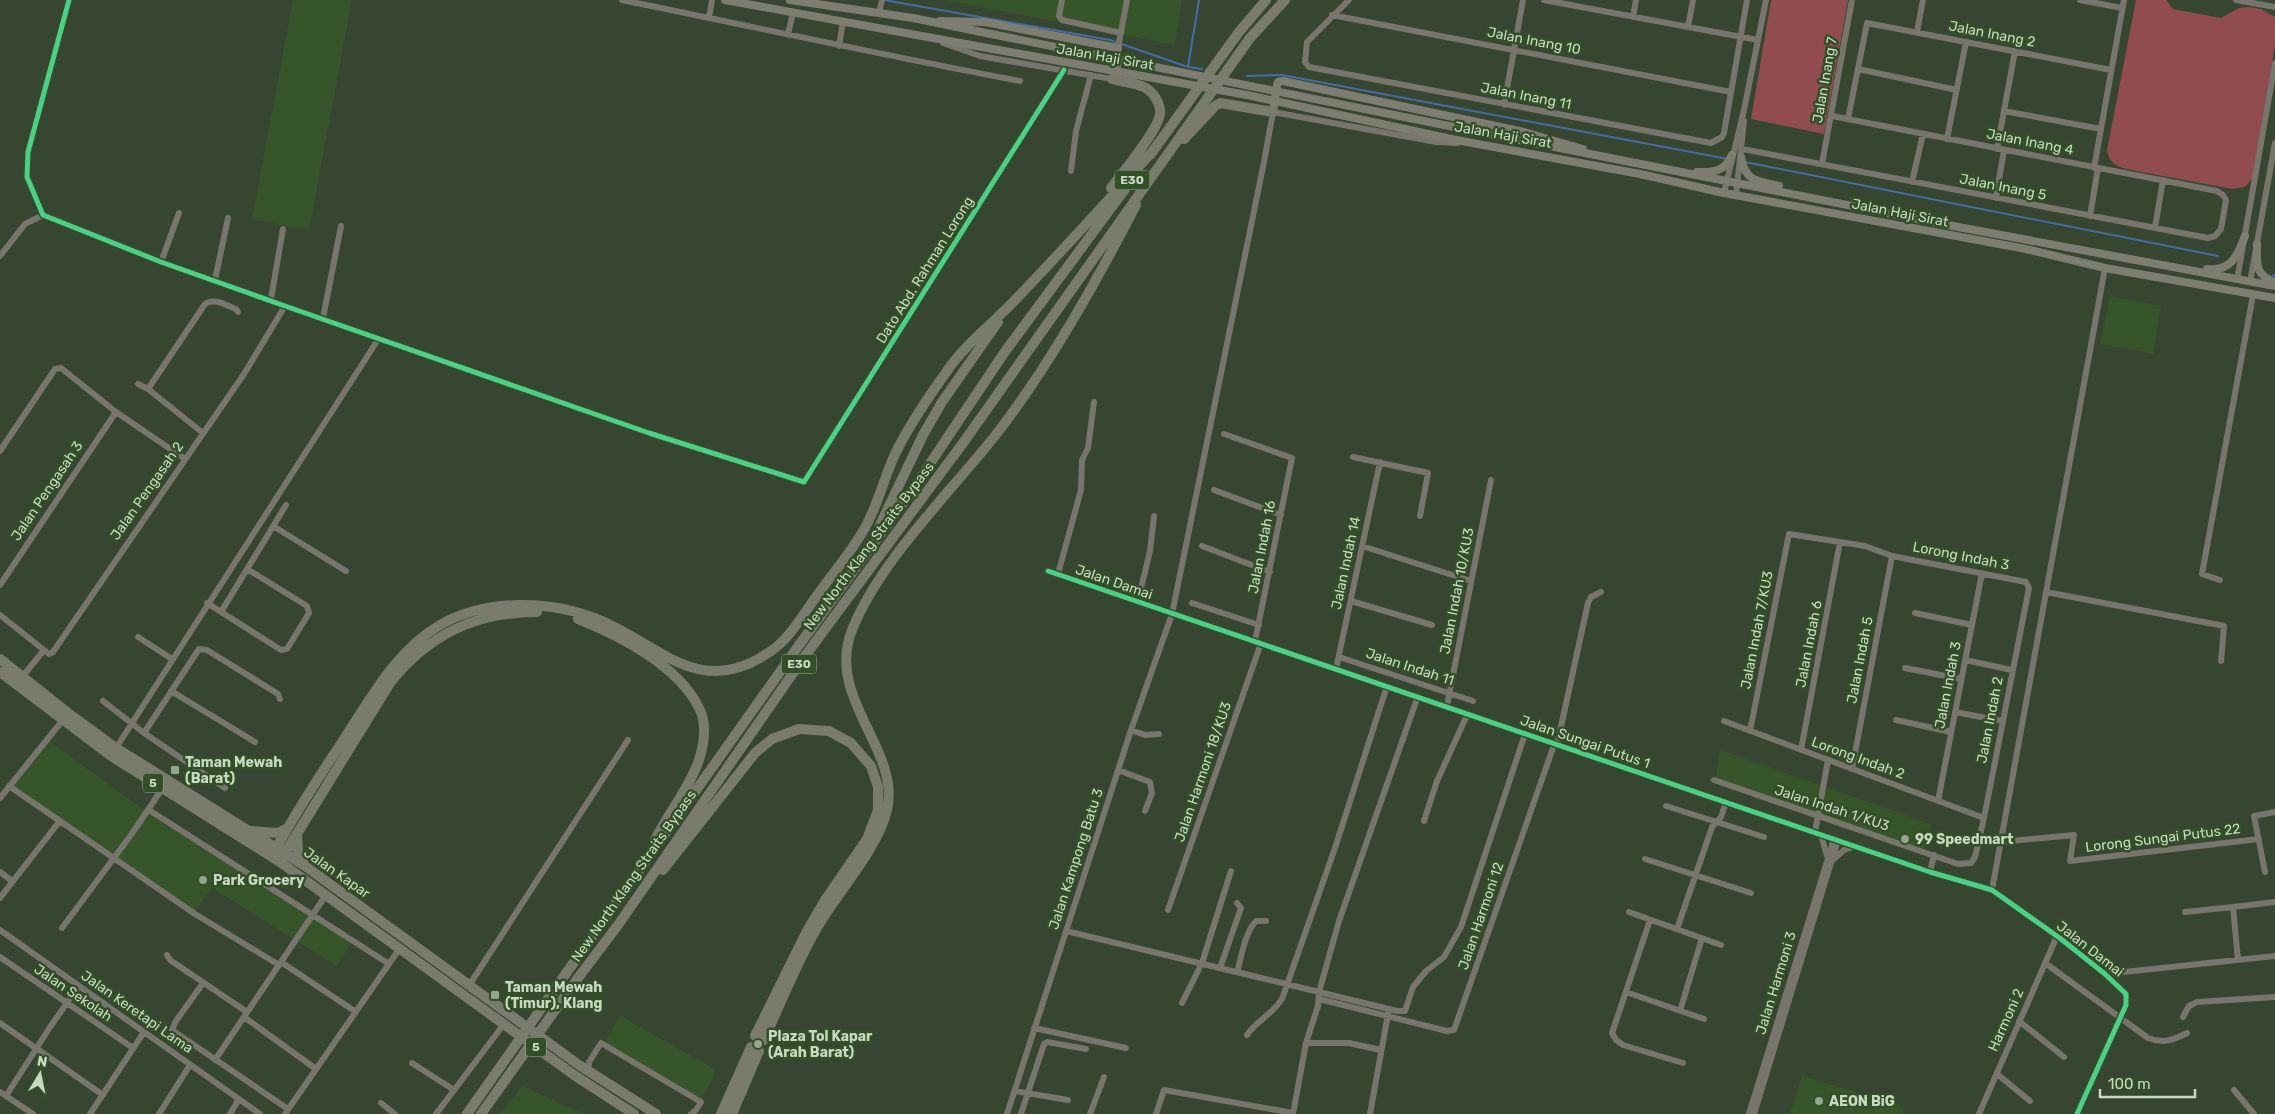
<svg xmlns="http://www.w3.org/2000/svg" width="2275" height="1114" font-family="Rubik,sans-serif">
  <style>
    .built { fill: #36552a }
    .green { fill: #904c4e }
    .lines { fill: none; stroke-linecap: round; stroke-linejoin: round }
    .stream { stroke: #446da4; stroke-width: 2 }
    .minor { stroke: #78766c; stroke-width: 6 }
    .major { stroke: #7e7d72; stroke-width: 8 }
    .highway { stroke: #797b6c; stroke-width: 10 }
    .major-bridge { stroke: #7e7d72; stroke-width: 8 }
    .highway-bridge { stroke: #797b6c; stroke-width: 10 }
    .cycleway-casing { stroke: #334f28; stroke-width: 8 }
    .cycleway { stroke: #4dcf88; stroke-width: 5 }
    .poi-dot { fill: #95a68f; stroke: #334f28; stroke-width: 2 }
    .labels { text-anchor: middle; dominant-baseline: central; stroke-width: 5; stroke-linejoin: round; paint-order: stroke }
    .shield { fill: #334f28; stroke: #9bb094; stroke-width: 1 }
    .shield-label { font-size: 12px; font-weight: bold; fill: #c8d9c2 }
    .street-label { font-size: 14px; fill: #c8d9c2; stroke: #334f28 }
    .poi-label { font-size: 14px; font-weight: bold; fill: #c8d9c2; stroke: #334f28; text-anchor: start }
  </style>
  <rect width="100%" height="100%" fill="#374631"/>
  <!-- built -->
  <path class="built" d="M 293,0 L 352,0 L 309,230 L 252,219 Z
    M 946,0 L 1182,0 L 1175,45 Z
    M 2110,296 L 2161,306 L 2153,354 L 2100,344 Z
    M 49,741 L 151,815 L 351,943 L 337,966 L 212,888 L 195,911 L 12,786 Z
    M 1720,750 L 1931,824 L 1926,850 L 1718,780 L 1716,777 Z
    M 620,1016 L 715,1069 L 711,1082 L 701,1099 L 604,1042 Z
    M 1802,1076 L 1905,1106 L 1902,1114 L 1790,1114 Z
    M 522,1086 L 584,1114 L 500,1114 Z"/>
  <!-- green -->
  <path class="green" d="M 1771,0 L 1848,0 L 1824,134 L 1751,119 Z
    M 2136,0 L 2166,0 L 2173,9 L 2221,18 L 2239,8 L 2248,7 L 2261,9 L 2275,17 L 2275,45 L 2252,179 L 2245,187 L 2232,189 L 2126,169 C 2115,166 2109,162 2107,150 Z"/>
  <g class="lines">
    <!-- stream -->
    <path class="stream" d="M 884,0 L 1110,40 L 1188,67 L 1199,0
      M 1189,67 L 1202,69
      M 1247,76 L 1282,75 L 1728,159
      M 1745,162 L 2218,256
      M 2273,275 L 2275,276"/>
    <!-- minor -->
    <path class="minor" d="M 69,0 L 28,152 L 27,177 L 43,215 L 161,262 L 285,306 L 649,433 L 804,482 L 1064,70
      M 622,0 C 755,27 887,56 1020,81
      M 1062,0 L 1059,16 L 1062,20 L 1121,33
      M 1349,0 L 1307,42 L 1305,62 L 1309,67 L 1711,143 L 1722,137 L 1724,133 L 1747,0
      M 1544,0 L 1758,40
      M 2080,0 L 2122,8
      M 2236,0 L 2275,7
      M 879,13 L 882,0
      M 1332,15 L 1731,92
      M 1633,17 L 1636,0
      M 709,18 L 712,0
      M 1688,27 L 1693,0
      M 1917,32 L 1923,0
      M 788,34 L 793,13
      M 943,43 L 980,56 L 1112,79 L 1118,69 L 1118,48 L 1127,0
      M 839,46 L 843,22
      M 1858,69 L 1957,90
      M 1504,105 L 1523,0
      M 2004,111 L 2101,129
      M 1848,119 L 1867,23 L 2111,70
      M 1947,139 L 1966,42
      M 1742,149 L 2208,238 L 2215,236 L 2221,229 L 2226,200 L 2223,195 L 2217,191 L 1832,116
      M 1997,149 L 2015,51
      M 1822,164 L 1852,0
      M 2094,168 L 2124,0
      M 1071,171 L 1076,131 L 1091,75
      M 1912,182 L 1923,134
      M 1724,193 L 1744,110 L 1766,0
      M 1736,195 L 1744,121
      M 1996,198 L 2004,150
      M 2090,216 L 2098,168
      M 2155,228 L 2163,180
      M 0,256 L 25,224 L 43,215
      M 161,262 L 179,213
      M 215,280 L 228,218
      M 2237,280 L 2275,63
      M 2250,282 L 2275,143
      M 271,299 L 283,229
      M 323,318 L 341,226
      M 138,384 L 148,389 L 203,433
      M 148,389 L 205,304 C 214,297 227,306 236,309 L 238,312
      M 1224,434 L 1292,458 L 1255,641
      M 0,451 L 55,369 L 61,368 L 116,412 L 185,459
      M 1353,457 L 1428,473 L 1420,516
      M 1214,490 L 1281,515
      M 273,526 L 346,571
      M 1202,546 L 1270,572
      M 1362,546 L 1471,581
      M 1048,571 L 1930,872 L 1992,890 L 2061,939 L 2105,974 L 2126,994 L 2126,1005 L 2077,1114
      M 1058,574 L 1081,490 L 1082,460 L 1088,448 L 1094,402
      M 2220,580 L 2202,574 L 2253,295
      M 0,585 L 116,412
      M 2046,592 L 2224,626 L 2221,661
      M 1138,601 L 1150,551 L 1154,516
      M 1351,601 L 1432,625
      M 207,603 L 281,650 L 287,649 L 309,613 L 307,606 L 247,569
      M 1192,603 L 1259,625
      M 221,612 L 286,505
      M 1915,613 L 1972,625
      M 0,615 L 44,650
      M 138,637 L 172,659
      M 1339,657 L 1473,701
      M 1965,660 L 2012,670
      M 1905,668 L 1961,679
      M 1336,669 L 1380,462
      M 22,677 L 44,650 L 49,654 L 53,652 L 244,374 L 285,306
      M 171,691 L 255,742
      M 1418,696 L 1339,921 L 1319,992 L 1397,1011 L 1405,1011 L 1413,987 L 1426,971 L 1444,957 L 1461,927 L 1525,734
      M 103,701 L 144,733 L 225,788
      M 1447,706 L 1491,480
      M 1955,712 L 2002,721
      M 1896,720 L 1951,732
      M 1724,721 L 1984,818
      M 1131,730 L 1145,735 L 1159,734
      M 144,733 L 199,649 L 207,650 L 278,694 L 280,699
      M 1557,745 L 1588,603 L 1591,597 L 1601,592
      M 116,748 L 379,338
      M 1801,750 L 1840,542
      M 1852,769 L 1892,556
      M 1118,770 L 1150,782 L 1152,793 L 1145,811
      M 1714,780 L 1958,864 L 1971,863 L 1975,857 L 1984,818 L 2029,588 L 2026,582 L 1892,556 L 1865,546 L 1789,534 L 1750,731
      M 9,786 L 195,914 L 279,965
      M 0,798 L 62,721
      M 1938,801 L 1982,573
      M 1666,806 L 1764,837
      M 149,810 L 389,964
      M 1424,821 L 1437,781 L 1468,713
      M 1815,832 L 1828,760
      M 1821,835 L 1827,856
      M 2000,842 L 2074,835 L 2070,861 L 2259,839
      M 1645,859 L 1751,893
      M 1834,859 L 1844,850 L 1855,846
      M 0,872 L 12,881
      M 1930,872 L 1934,855
      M 2265,872 L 2254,816 L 2275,812
      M 1992,890 L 2105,268
      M 0,898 L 59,822
      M 2233,907 L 2275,902
      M 1168,910 L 1261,643
      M 1629,912 L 1721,945
      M 2185,912 L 2233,907 L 2238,960
      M 1650,920 L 1612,1033 L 1616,1040 L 1623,1045 L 1683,1063
      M 62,928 L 131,835 L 162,789
      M 1677,929 L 1712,827 L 1721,817 L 1726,802
      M 0,930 L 260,1114
      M 1066,931 L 1319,992 L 1318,1006 L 1306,1043 L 1293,1114
      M 167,955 L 170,960 L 247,1012
      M 0,957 L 133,1048
      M 281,962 L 356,1012
      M 2045,963 L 2148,1038 C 2164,1044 2173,1040 2187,1033
      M 1220,968 L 1241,908 L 1237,903
      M 1237,972 C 1242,956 1244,934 1256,921 L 1266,921
      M 2105,974 L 2275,956
      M 203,983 L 176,1021 L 172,1030 L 288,1109
      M 470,984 L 628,740
      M 1626,992 L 1704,1019
      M 1319,999 L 1447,1031 L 1454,1030 L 1554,745
      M 1182,1003 L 1202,963 L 1231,871
      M 1680,1011 L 1702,938
      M 244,1017 L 316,1069
      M 2183,1017 L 2189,1006 L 2197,1002 L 2275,997
      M 2019,1021 L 2064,1057
      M 0,1023 L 103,1095
      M 1034,1028 L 1126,1048
      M 1247,1035 C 1257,1020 1272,1015 1282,999 L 1336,845 L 1387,686
      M 1306,1043 L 1349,1043 L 1381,1050
      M 215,1060 L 326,895
      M 412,1063 L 454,1090
      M 588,1071 L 589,1062 L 601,1043 L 701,1102 L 696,1110 L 691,1114
      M 1997,1074 L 2030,1101
      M 2234,1090 L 2254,1114
      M 1015,1091 L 1068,1100
      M 0,1092 L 33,1114
      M 6,1096 L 50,1027 L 79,986
      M 381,1103 L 395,1114
      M 90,1114 L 144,1032
      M 159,1114 L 190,1065
      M 230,1114 L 239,1099
      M 285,1114 L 400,948
      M 436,1114 L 504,1024
      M 1007,1114 L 1131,730 L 1172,614 L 1264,162 L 1273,112 L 1436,142 L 1457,143
      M 1021,1114 L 1044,1044 L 1047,1042 L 1086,1049
      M 1090,1114 L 1104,1077
      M 1156,1114 L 1164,1090 L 1293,1113
      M 1370,1114 L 1388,1014
      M 1749,1114 L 1834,839
      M 1754,1114 L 1838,840
      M 1979,1114 L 2057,936"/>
    <!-- major -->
    <path class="major" d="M 725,0 L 993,49
      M 790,0 L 913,18 L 991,34
      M 940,21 L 985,22 L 1118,48
      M 1273,112 L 1277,85 L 1278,82 L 1283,81 L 1524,132 L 1583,149
      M 1474,131 L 1953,226 L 2275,286
      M 1456,140 L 1640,174 L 1724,193 L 2026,249 L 2105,268 L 2275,298
      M 1741,157 C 1745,182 1758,181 1779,186
      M 1697,172 C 1715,172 1724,172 1732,155
      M 2257,244 C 2257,263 2254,275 2275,282
      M 2207,269 C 2231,272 2238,255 2245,236"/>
    <!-- highway -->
    <path class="highway" d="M 1184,139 L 1215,106 L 1220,103 L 1273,112
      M 1150,155 L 1239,32 L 1266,0
      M 1111,188 C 1122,173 1158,131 1160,114 C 1161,104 1154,93 1146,88 C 1137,83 1122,82 1112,79
      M 879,527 L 923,435 L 942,402 L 998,322
      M 578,619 C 619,635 679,666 699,708 C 707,723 704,744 699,760 C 689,789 668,813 655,840
      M 0,659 L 68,713 L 116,748 L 305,866 L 579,1065 L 656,1114
      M 0,672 L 111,756 L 280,862 L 574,1075 L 634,1114
      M 252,831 L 278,833 L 288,828
      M 297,834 L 298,852 L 305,866
      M 272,856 C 294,815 320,775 346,736 C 372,696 397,650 440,625 C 487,598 553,600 602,621 C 662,647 701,700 771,651 C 790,638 802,616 816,597 C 832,574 855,548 867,524 C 879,501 885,475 896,452 C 910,424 929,396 947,371 C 967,342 995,322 1018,297 C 1064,249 1108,200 1153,151
      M 282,858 L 390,683 C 428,635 475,612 537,612
      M 663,870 L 755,753 L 772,739 L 799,729 L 829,731 L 851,743 L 871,766 L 878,787 L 878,810 L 867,839 L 825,900 L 807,931 L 755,1036
      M 567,972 L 797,648 L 909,495 L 1004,353 L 1125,189
      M 578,978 L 618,925 L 805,656 L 963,443 L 1250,38 L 1285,0
      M 764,1040 C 781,1002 797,962 818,926 C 838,892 879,847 887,810 C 901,749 825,698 852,630 C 880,560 951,492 998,432 C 1051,363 1096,282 1136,205
      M 721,1114 L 751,1047
      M 732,1114 L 759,1051"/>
    <!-- major-bridge -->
    <path class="major-bridge" d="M 991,34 L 1474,131
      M 993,49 L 1247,95 L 1456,140"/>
    <!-- highway-bridge -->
    <path class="highway-bridge" d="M 467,1114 L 567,972
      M 481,1114 L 578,978"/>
    <!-- cycleway casing -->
    <g class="cycleway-casing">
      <path id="cycleway" d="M 69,0 L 28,152 L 27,177 L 43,215 L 161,262 L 285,306 L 649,433 L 804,482 L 1064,70
        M 1048,571 L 1930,872 L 1992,890 L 2061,939 L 2105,974 L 2126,994 L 2126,1005 L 2077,1114"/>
    </g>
    <!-- cycleway -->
    <use href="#cycleway" class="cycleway"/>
  </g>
  <!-- markers -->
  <g class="poi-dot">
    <rect x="170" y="765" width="10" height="10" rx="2.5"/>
    <circle cx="1905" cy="839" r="5"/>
    <circle cx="203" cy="880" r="5"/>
    <rect x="490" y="990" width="10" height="10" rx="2.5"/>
    <circle cx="758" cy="1044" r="5"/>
    <circle cx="1819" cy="1101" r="5"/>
  </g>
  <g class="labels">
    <!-- shield labels -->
    <g class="shield">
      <rect x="1114.5" y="170.5" width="35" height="19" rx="4"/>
      <rect x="781.5" y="654.5" width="35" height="19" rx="4"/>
      <rect x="143" y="773.5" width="20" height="19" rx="4"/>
      <rect x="526" y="1037.5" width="20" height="19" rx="4"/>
    </g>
    <g class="shield-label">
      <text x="1132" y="180">E30</text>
      <text x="799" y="664">E30</text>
      <text x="153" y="783">5</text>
      <text x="536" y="1047">5</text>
    </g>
    <!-- street labels -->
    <g class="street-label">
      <text transform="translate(1992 34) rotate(11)">Jalan Inang 2</text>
      <text transform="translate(1534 41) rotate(11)">Jalan Inang 10</text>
      <text transform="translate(1105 57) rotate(10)">Jalan Haji Sirat</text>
      <text transform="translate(1825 80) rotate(-80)">Jalan Inang 7</text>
      <text transform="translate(1526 96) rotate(11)">Jalan Inang 11</text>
      <text transform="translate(1503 135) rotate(10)">Jalan Haji Sirat</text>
      <text transform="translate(2030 142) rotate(11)">Jalan Inang 4</text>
      <text transform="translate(2003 187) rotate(11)">Jalan Inang 5</text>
      <text transform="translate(1900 213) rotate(11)">Jalan Haji Sirat</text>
      <text transform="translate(925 270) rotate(-58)">Dato Abd. Rahman Lorong</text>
      <text transform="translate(47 491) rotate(-56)">Jalan Pengasah 3</text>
      <text transform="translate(147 491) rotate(-55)">Jalan Pengasah 2</text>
      <text transform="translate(869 546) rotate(-53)">New North Klang Straits Bypass</text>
      <text transform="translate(1262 547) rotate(-79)">Jalan Indah 16</text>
      <text transform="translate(1961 556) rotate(11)">Lorong Indah 3</text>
      <text transform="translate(1346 563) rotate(-78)">Jalan Indah 14</text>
      <text transform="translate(1114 582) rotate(19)">Jalan Damai</text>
      <text transform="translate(1457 591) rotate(-79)">Jalan Indah 10/KU3</text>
      <text transform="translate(1757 630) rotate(-79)">Jalan Indah 7/KU3</text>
      <text transform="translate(1809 644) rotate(-79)">Jalan Indah 6</text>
      <text transform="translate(1860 660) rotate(-79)">Jalan Indah 5</text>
      <text transform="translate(1410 667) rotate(18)">Jalan Indah 11</text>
      <text transform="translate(1948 685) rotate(-79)">Jalan Indah 3</text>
      <text transform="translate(1990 720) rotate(-79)">Jalan Indah 2</text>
      <text transform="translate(1585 742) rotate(19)">Jalan Sungai Putus 1</text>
      <text transform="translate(1858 758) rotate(20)">Lorong Indah 2</text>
      <text transform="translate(1203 772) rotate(-71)">Jalan Harmoni 18/KU3</text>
      <text transform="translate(1832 808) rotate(18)">Jalan Indah 1/KU3</text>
      <text transform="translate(2163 838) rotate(-7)">Lorong Sungai Putus 22</text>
      <text transform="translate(1076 859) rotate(-72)">Jalan Kampong Batu 3</text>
      <text transform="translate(337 873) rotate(35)">Jalan Kapar</text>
      <text transform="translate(634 876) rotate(-55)">New North Klang Straits Bypass</text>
      <text transform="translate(1481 916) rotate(-71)">Jalan Harmoni 12</text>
      <text transform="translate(2090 949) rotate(38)">Jalan Damai</text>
      <text transform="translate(1776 983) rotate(-73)">Jalan Harmoni 3</text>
      <text transform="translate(73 993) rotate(34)">Jalan Sekolah</text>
      <text transform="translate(137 1012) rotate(35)">Jalan Keretapi Lama</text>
      <text transform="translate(2006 1020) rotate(-66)">Harmoni 2</text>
    </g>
    <!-- poi labels -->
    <g class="poi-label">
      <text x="185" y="762">Taman Mewah<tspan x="185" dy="16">(Barat)</tspan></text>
      <text x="1915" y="839">99 Speedmart</text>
      <text x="213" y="880">Park Grocery</text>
      <text x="505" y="987">Taman Mewah<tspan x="505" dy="16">(Timur), Klang</tspan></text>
      <text x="768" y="1036">Plaza Tol Kapar<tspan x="768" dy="16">(Arah Barat)</tspan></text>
      <text x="1829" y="1101">AEON BiG</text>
    </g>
  </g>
  <!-- north arrow -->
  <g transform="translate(40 1074) rotate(10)" stroke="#334f28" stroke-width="4" paint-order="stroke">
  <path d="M0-4L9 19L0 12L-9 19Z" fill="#c8d9c2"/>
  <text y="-8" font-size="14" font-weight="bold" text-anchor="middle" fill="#c8d9c2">N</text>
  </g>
  <!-- scale -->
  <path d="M2100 1089v8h95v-8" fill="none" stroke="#c8d9c2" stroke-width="2.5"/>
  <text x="2108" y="1089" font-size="15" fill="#c8d9c2" stroke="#334f28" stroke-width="4" paint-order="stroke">100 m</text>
</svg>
